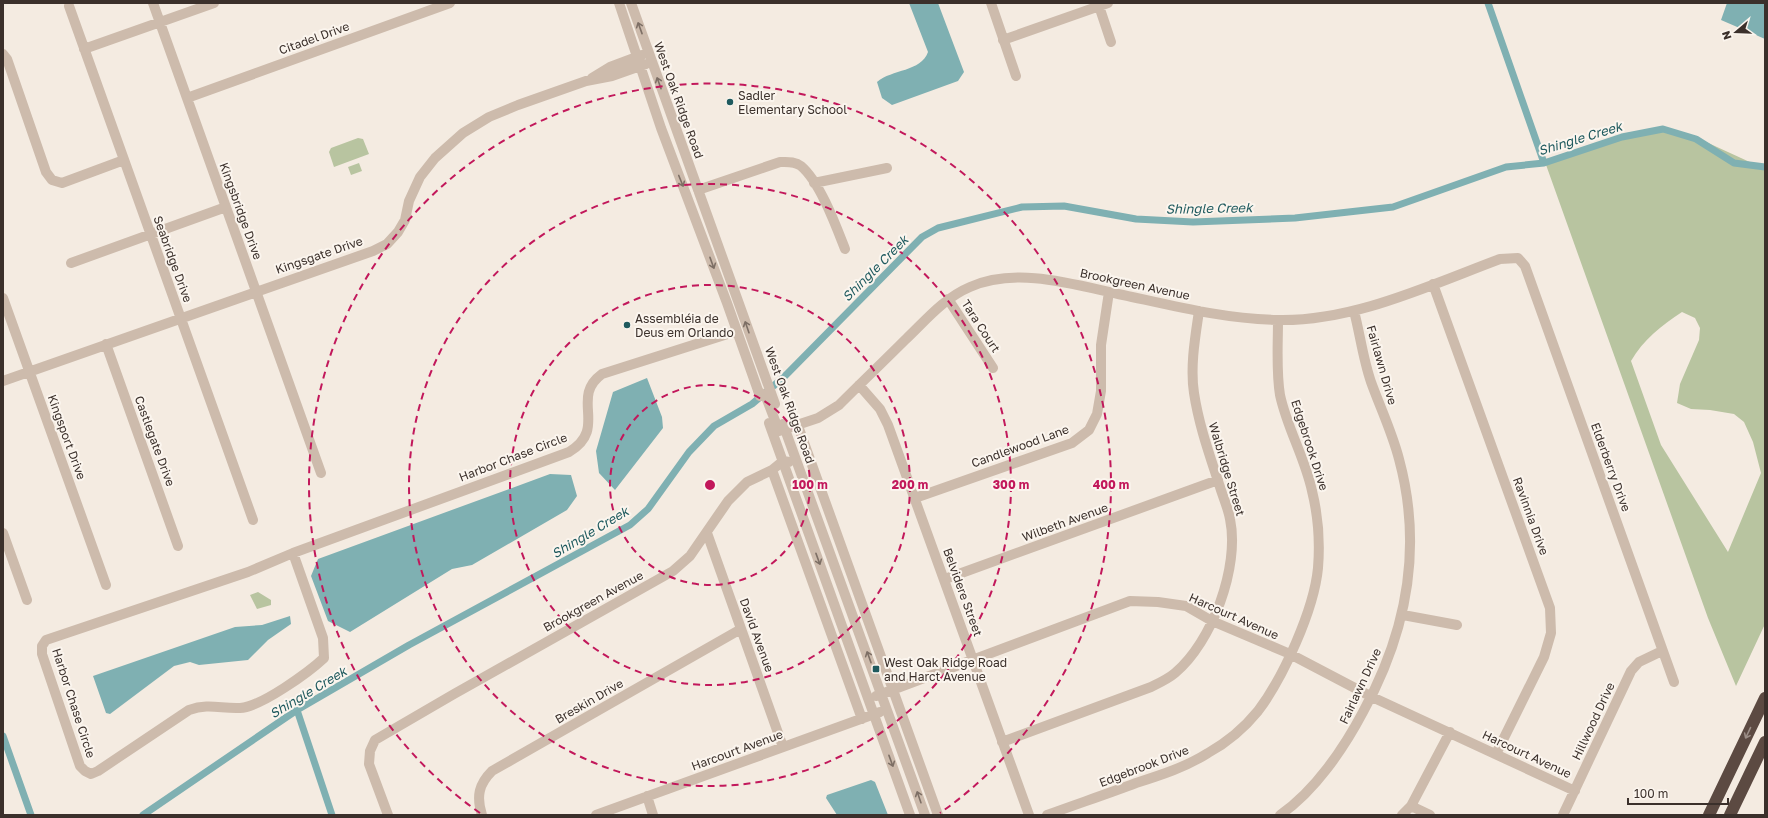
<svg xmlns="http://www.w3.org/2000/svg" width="1768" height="818" font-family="'Golos Text',sans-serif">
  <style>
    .green { fill: #b8c4a0; fill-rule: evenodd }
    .water { fill: #7fb0b2 }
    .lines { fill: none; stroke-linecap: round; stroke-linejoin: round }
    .canal { stroke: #7fb0b2; stroke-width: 7 }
    .minor { stroke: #cdbbac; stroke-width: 10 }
    .highway { stroke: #5c4a42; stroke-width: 12 }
    .oneway { stroke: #7d6f65 }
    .oneway2 { stroke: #9c8e87 }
    .ring { fill: none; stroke: #c2185b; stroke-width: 2; stroke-dasharray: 7 5 }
    .poi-dot { fill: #1f5a5e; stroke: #fbf5ee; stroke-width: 1.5 }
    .labels { text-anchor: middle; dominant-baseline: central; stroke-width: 4; stroke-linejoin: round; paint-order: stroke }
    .street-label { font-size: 12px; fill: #3b302b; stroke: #fbf5ee }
    .poi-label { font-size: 12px; fill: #3b302b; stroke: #fbf5ee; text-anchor: start }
    .water-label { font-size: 13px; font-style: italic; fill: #1f5a5e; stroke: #fbf5ee }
    .centre { fill: #c2185b; stroke: #fbf5ee; stroke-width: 2 }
    .ring-label { font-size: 12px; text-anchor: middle; font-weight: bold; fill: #c2185b; stroke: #fbf5ee; stroke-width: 4; stroke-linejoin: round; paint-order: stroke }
  </style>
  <rect width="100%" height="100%" fill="#f4ebe1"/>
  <!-- green -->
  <path class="green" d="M 1666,130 L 1693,136 L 1765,169 L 1765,624 L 1736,686 L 1708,618 L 1545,162 L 1635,133 ZM 1682,312 L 1695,318 L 1700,328 L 1699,340 L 1680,384 L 1677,403 L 1691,409 L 1710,410 L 1734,414 L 1744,422 L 1753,442 L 1761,473 L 1728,552 L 1661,445 L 1631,361 C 1643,340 1662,325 1682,312 Z
    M 358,138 L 363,139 L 369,154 L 334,167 L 329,152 L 331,148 Z
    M 359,163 L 362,171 L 351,175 L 348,167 Z
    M 258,592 L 271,600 L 271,605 L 257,609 L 250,595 Z"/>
  <!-- water -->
  <path class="water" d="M 909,3 L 938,3 L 964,72 L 958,81 L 892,105 L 882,98 L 877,82 C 892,69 921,72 928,52 Z
    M 1727,3 L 1765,3 L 1765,39 L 1721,20 Z
    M 647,378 L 662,417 L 663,428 L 615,490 L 599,473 L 596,451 L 613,392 Z
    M 550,474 L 571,475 L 577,496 L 567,510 L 472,565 L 452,569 L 350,632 L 328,621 L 311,576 L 318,559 Z
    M 290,616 L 291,624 L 268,640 L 248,660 L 199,665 L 190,662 L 174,666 L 110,714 L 106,713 L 93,676 L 235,627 L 262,625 Z
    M 871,780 L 875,782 L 888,815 L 837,815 L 826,798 L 827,795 Z"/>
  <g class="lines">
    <!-- canal -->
    <path class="canal" d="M 1488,3 L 1544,163
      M 297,710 L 332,815
      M 3,736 L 31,815
      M 143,815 L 297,710 L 409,645 L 630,525 L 648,509 L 689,452 L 714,426 L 752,404 L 784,377 L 922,237 L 938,228 L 1022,207 L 1064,206 L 1136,219 L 1193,222 L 1295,218 L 1393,207 L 1506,167 L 1544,163 L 1622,137 L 1663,129 L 1696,139 L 1734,163 L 1765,167"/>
    <!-- minor -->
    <path class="minor" d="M 153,3 L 321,473
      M 619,3 L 661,128 L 727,303 L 760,396
      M 631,3 L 775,404
      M 991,3 L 1016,76
      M 69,6 L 253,520
      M 1099,6 L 1111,42
      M 1003,40 L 1108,3
      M 84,49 L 214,3
      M 3,54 L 7,59 L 46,172 L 52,180 L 62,183 L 124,160
      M 592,78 L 610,67 L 642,55
      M 187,98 L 450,3
      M 814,183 L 887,168
      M 698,190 L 780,162 C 787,162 795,161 801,166 C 820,182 836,226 845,249
      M 71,263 L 226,207
      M 1433,284 L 1550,608 L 1551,633 L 1544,657 L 1496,754
      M 3,298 L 106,585
      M 948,299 L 993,368
      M 106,344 L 178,546
      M 3,381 L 373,251 L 387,244 L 398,232 L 405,220 L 409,201 L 420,177 L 435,158 L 463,133 L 489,117 L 518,105 L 586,81 L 612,76 L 646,64
      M 859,385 L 880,409 L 888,425 L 1029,815
      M 758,391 L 766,397 L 779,431 L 818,418 L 839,405 C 861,383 884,361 906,339 C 926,320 944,298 970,287 C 1017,266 1076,285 1123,295 C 1174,306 1225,319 1277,320 C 1353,322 1430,285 1500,259 L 1518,258 L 1525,266 L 1674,682
      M 769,423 L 910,815
      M 783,424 L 925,815
      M 798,426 L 938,815
      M 772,470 L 862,719
      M 915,498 L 1072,443 L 1089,430 L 1097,414 L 1101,391 L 1101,345 L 1109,292
      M 3,533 L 27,600
      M 707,533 L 783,747
      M 293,553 L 323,638 L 324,658 C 309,672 261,707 240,708 C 221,709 209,703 189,710 L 98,771 L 91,774 L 85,771 L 80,766 L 42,654 L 42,646 L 46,640 L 248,572 L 293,553 L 569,452 C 609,428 569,398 602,374 L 737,331
      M 945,579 L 1218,480
      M 1403,615 L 1457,625
      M 876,696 L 1130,601 L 1158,602 L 1186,606 L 1212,621 L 1290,654 L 1372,697 L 1575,791
      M 1002,742 L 1151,687 C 1159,683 1168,679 1175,673 C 1212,642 1240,567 1230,519 C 1228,508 1223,497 1220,487 C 1210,456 1199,426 1194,393 C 1190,367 1195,338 1199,311
      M 647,796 L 653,815
      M 1411,806 L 1430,815
      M 388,815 L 369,764 L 370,751 L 375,740 L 454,694 L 673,571 L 690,556 L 728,501 L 747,482 L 772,470 L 783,461 L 789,462
      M 482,815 C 476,796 479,784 492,771 L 741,629
      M 596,815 L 880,712
      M 1047,815 C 1077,804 1107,794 1136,783 C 1161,775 1186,767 1208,753 C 1226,743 1245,727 1258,711 C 1283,678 1314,610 1318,568 C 1320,543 1318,515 1312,491 C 1305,458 1287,428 1280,395 C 1276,371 1278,345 1278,320
      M 1280,815 C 1315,791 1344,748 1363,712 C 1407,632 1423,548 1399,459 C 1392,432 1380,407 1371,382 C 1363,359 1360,334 1354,311
      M 1402,815 L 1411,806 L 1450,732
      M 1563,815 L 1631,671 L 1639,662 L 1662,651"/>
    <!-- highway -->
    <path class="highway" d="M 1709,815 L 1765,698
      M 1730,815 L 1765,742"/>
  </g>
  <!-- one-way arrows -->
  <defs><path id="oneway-shaft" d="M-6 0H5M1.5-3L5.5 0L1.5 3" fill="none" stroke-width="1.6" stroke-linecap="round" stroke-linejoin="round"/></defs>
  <g class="oneway">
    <use href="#oneway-shaft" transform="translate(640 28) rotate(-110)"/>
    <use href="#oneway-shaft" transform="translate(659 83) rotate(-110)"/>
    <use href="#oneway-shaft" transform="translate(681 181) rotate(68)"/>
    <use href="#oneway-shaft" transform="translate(712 263) rotate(70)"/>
    <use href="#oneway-shaft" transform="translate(747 327) rotate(-109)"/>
    <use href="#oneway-shaft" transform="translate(818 559) rotate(70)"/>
    <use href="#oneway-shaft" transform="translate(869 657) rotate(-110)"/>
    <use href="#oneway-shaft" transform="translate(891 761) rotate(70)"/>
    <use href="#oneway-shaft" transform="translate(919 797) rotate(-109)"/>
  </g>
  <use class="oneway2" href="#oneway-shaft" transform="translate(1748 733) rotate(115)"/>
  <!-- distance rings -->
  <g class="ring">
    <circle cx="710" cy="485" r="100"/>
    <circle cx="710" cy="485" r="200"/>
    <circle cx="710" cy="485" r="301"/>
    <path d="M480 813A401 401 0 1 1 940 813"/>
  </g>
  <!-- markers -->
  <g class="poi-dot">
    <circle cx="730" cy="102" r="4"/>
    <circle cx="627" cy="325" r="4"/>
    <rect x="872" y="665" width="8" height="8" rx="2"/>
  </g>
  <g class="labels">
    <!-- street labels -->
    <g class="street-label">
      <text transform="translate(314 38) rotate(-20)">Citadel Drive</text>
      <text transform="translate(679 100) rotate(70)">West Oak Ridge Road</text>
      <text transform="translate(241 211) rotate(70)">Kingsbridge Drive</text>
      <text transform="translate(319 255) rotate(-19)">Kingsgate Drive</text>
      <text transform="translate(173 259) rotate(70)">Seabridge Drive</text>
      <text transform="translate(1135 284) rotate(12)">Brookgreen Avenue</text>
      <text transform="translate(981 326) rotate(57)">Tara Court</text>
      <text transform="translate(1382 365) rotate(74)">Fairlawn Drive</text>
      <text transform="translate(790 405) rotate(70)">West Oak Ridge Road</text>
      <text transform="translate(67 437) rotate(70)">Kingsport Drive</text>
      <text transform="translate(155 441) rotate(70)">Castlegate Drive</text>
      <text transform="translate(1310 445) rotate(72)">Edgebrook Drive</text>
      <text transform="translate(1020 446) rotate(-20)">Candlewood Lane</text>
      <text transform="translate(513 457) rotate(-21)">Harbor Chase Circle</text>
      <text transform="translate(1611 467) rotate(70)">Elderberry Drive</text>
      <text transform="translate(1227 469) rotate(73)">Walbridge Street</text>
      <text transform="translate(1531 516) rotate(70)">Ravinnia Drive</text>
      <text transform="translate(1065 522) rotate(-20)">Wilbeth Avenue</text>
      <text transform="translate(963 592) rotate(70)">Belvidere Street</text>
      <text transform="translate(593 601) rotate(-29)">Brookgreen Avenue</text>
      <text transform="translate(1234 616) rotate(24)">Harcourt Avenue</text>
      <text transform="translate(757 635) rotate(70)">David Avenue</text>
      <text transform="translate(1360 686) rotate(-65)">Fairlawn Drive</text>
      <text transform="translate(589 701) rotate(-30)">Breskin Drive</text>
      <text transform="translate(74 703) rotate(72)">Harbor Chase Circle</text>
      <text transform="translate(1593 721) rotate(-65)">Hillwood Drive</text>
      <text transform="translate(737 750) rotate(-20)">Harcourt Avenue</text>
      <text transform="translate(1527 754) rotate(25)">Harcourt Avenue</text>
      <text transform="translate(1144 766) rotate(-21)">Edgebrook Drive</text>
    </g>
    <!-- poi labels -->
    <g class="poi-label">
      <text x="738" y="95">Sadler<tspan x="738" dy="14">Elementary School</tspan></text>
      <text x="635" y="318">Assembléia de<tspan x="635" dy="14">Deus em Orlando</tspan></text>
      <text x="884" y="662">West Oak Ridge Road<tspan x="884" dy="14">and Harct Avenue</tspan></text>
    </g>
    <!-- water labels -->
    <g class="water-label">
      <text transform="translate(1580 138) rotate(-17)">Shingle Creek</text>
      <text transform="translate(1209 208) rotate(-1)">Shingle Creek</text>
      <text transform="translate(875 268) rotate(-45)">Shingle Creek</text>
      <text transform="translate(590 532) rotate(-31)">Shingle Creek</text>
      <text transform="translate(308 692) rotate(-31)">Shingle Creek</text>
    </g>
  </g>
  <circle cx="710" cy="485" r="6" class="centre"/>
  <g class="ring-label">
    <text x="810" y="489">100 m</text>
    <text x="910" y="489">200 m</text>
    <text x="1011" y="489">300 m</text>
    <text x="1111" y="489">400 m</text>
  </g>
  <!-- border -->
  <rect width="1768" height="818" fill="none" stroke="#3b302b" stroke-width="8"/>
  <!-- north arrow -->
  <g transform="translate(1736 32) rotate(251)" stroke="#fbf5ee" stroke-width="3" paint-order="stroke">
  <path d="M0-3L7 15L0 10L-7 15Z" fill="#3b302b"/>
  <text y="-6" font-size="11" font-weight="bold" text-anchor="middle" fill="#3b302b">N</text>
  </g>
  <!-- scale -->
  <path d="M1628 798v6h100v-6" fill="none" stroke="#3b302b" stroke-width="2"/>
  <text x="1634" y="798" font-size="12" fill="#3b302b" stroke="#fbf5ee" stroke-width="3" paint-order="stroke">100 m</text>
</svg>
